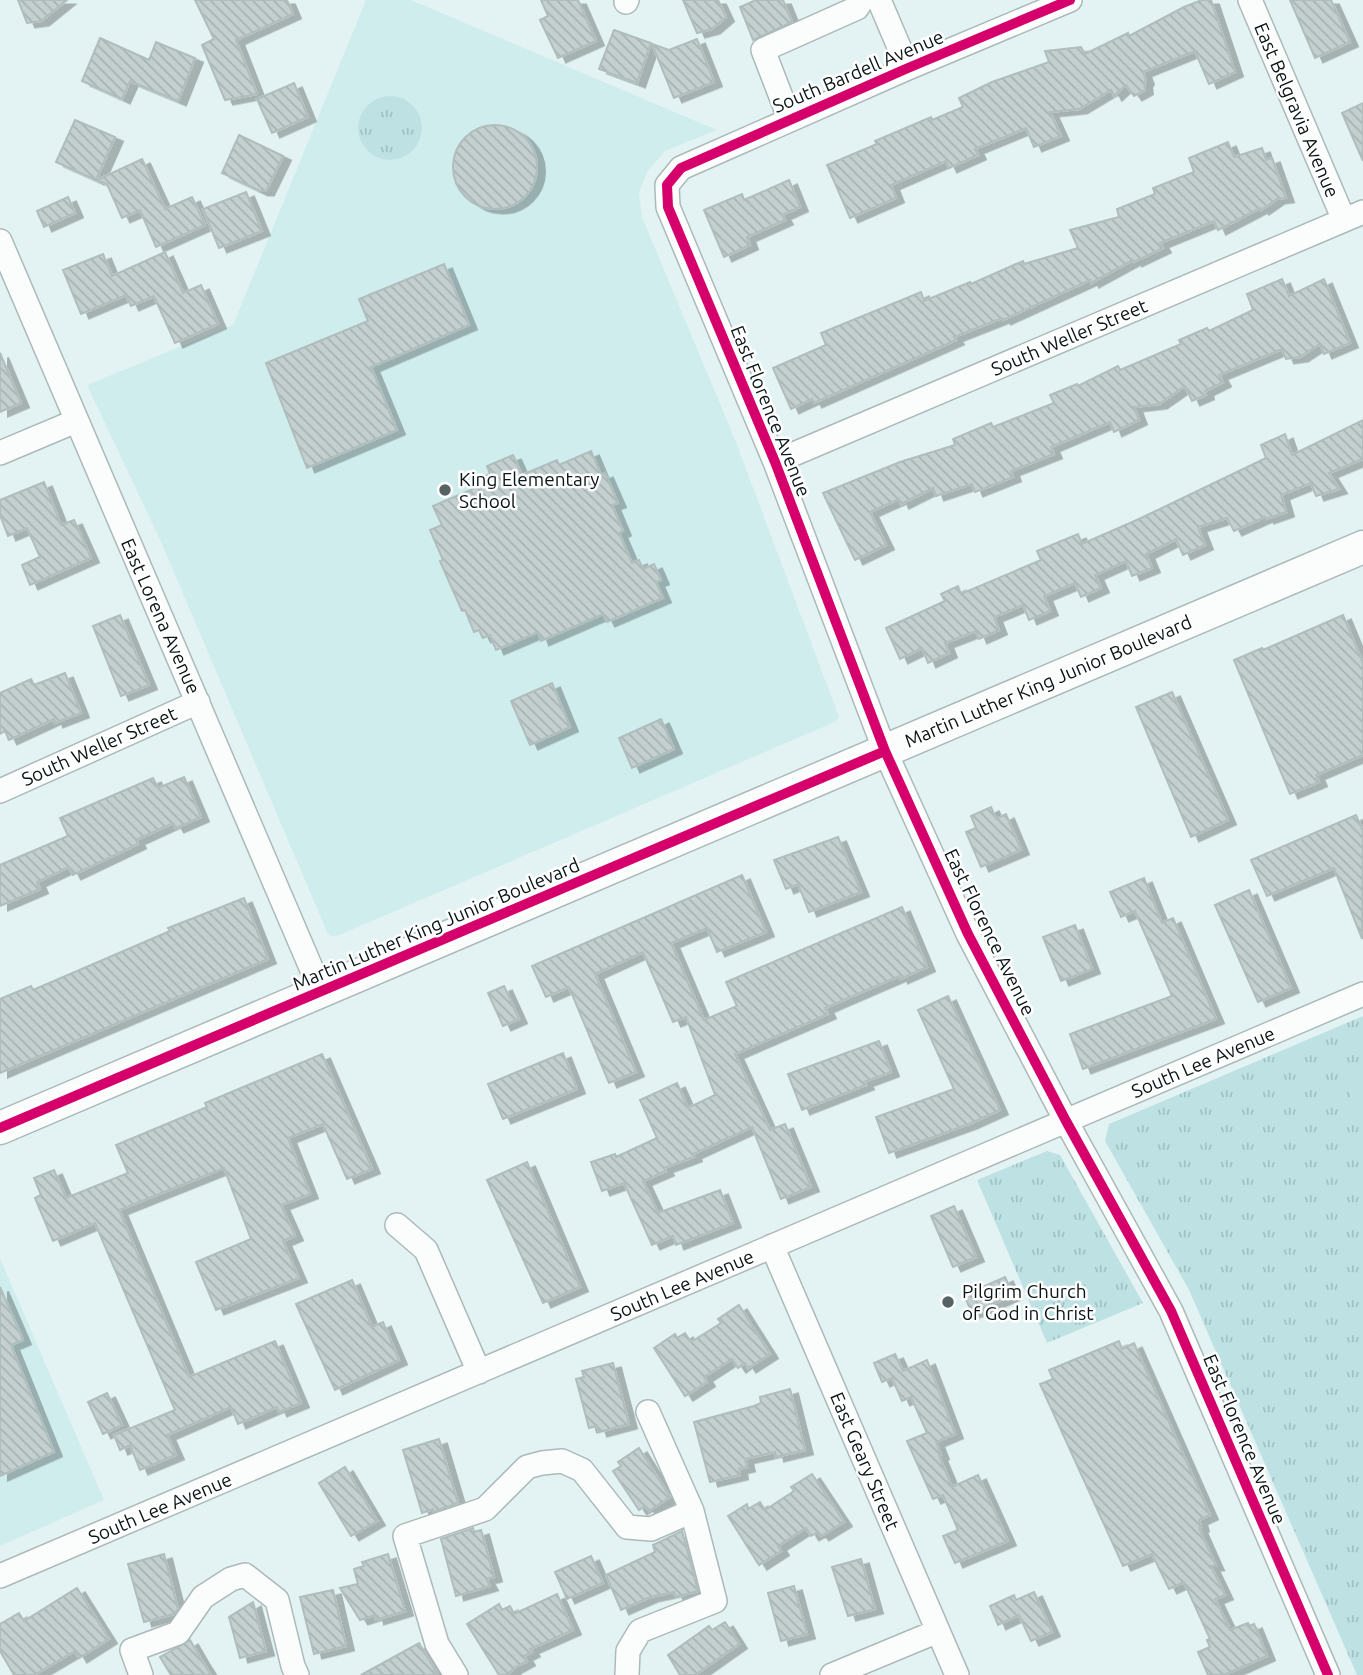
<svg xmlns="http://www.w3.org/2000/svg" width="1363" height="1675" font-family="Ubuntu,sans-serif">
  <style>
    .built { fill: #d0edee }
    .grass { fill: url(#grass-tufts) }
    .pitch { fill: #bee2e4 }
    .building { fill: url(#building-back-hatch); stroke: #b0bdbd; stroke-width: 2; filter: url(#shadow) }
    .lines { fill: none; stroke-linecap: round; stroke-linejoin: round }
    .street-casing { stroke: #acb9b9; stroke-width: 26 }
    .secondary-casing { stroke: #acb9b9; stroke-width: 35 }
    .street { stroke: #fbfdfd; stroke-width: 23 }
    .secondary { stroke: #fbfdfd; stroke-width: 32 }
    .cycleway-casing { stroke: #fff; stroke-width: 15 }
    .cycleway { stroke: #d6006c; stroke-width: 10 }
    .poi-dot { fill: #566363; stroke: #fff; stroke-width: 2.5 }
    .labels { text-anchor: middle; dominant-baseline: central; stroke-width: 5; stroke-linejoin: round; paint-order: stroke }
    .street-label { font-size: 19px; fill: #0a1515; stroke: #fff }
    .poi-label { font-size: 19px; fill: #0a1515; stroke: #fff; text-anchor: start }
  </style>
  <defs>
    <pattern id="grass-tufts" width="24" height="20" patternUnits="userSpaceOnUse" patternTransform="scale(1.75)"><rect width="24" height="20" fill="#bee2e4"/><path d="M3 7l-1-3M5 7V3M7 7l1-3M15 17l-1-3M17 17v-4M19 17l1-3" fill="none" stroke="#a2c1c3"/></pattern>
    <pattern id="building-back-hatch" width="6" height="6" patternUnits="userSpaceOnUse" patternTransform="scale(1.75)"><rect width="6" height="6" fill="#c4d0d0"/><path d="M-1 5l2 2M0 0l6 6M5-1l2 2" fill="none" stroke="#a7b2b2"/></pattern>
    <filter id="shadow"><feDropShadow dx="8" dy="4.5" stdDeviation="0" flood-color="#0004"/></filter>
  </defs>
  <rect width="100%" height="100%" fill="#e3f3f3"/>
  <!-- built -->
  <path class="built" d="M 366,0 L 411,0 L 717,130 L 665,151 L 647,172 L 639,193 L 642,217 L 734,437 L 839,717 L 835,722 L 337,936 L 331,936 L 327,932 L 161,542 L 87,385 L 233,325 Z
    M 0,1258 L 104,1500 L 0,1546 Z"/>
  <!-- grass -->
  <path class="grass" d="M358 128a32 32 0 1 1 64 0a32 32 0 1 1-64 0Z
    M 1363,1016 L 1363,1675 L 1357,1675 L 1189,1290 L 1105,1141 L 1109,1124 Z
    M 1047,1151 L 1060,1155 L 1143,1303 L 1047,1343 L 977,1180 Z"/>
  <!-- pitch -->
  <path class="pitch" d="M 1363,1061 L 1363,1128 L 1340,1071 Z"/>
  <!-- building -->
  <path class="building" d="M 18,0 L 67,0 L 41,21 L 27,23 Z
    M 195,0 L 287,0 L 293,14 L 236,40 L 257,94 L 225,100 L 202,45 L 214,39 Z
    M 541,0 L 578,0 L 596,41 L 558,58 L 540,20 L 548,16 Z
    M 683,0 L 718,0 L 726,17 L 712,29 L 697,33 Z
    M 756,0 L 783,0 L 792,22 L 753,40 L 740,7 Z
    M 1202,0 L 1211,0 L 1235,72 L 1209,84 L 1195,51 L 1143,72 L 1146,80 L 1144,83 L 1145,90 L 1134,96 L 1126,85 L 1114,96 L 1111,90 L 1079,109 L 1050,112 L 1061,136 L 1034,147 L 1026,128 L 975,149 L 978,155 L 949,168 L 946,161 L 891,185 L 896,198 L 850,218 L 827,165 L 877,144 L 875,141 L 931,117 L 932,120 L 963,107 L 959,98 L 992,82 L 1049,62 L 1045,51 L 1081,47 L 1085,54 L 1128,33 L 1129,36 L 1184,7 Z
    M 1290,0 L 1331,0 L 1350,42 L 1315,58 Z
    M 614,30 L 651,43 L 637,83 L 599,69 Z
    M 100,38 L 149,60 L 156,42 L 195,58 L 178,101 L 130,81 L 122,99 L 82,81 Z
    M 697,39 L 714,82 L 674,98 L 652,44 L 669,50 Z
    M 294,83 L 308,117 L 272,133 L 257,99 Z
    M 1363,103 L 1363,161 L 1342,113 Z
    M 75,120 L 115,137 L 96,180 L 56,162 Z
    M453 167a42 42 0 1 1 84 0a42 42 0 1 1-84 0Z
    M 239,135 L 283,156 L 266,191 L 260,191 L 222,173 Z
    M 1228,142 L 1234,157 L 1262,148 L 1266,160 L 1272,158 L 1286,198 L 1277,199 L 1261,210 L 1260,208 L 1218,230 L 1214,221 L 1160,243 L 1163,248 L 1134,262 L 1133,260 L 1091,283 L 1090,280 L 1003,320 L 1002,318 L 954,337 L 956,340 L 814,403 L 812,399 L 791,409 L 773,368 L 826,345 L 821,333 L 921,292 L 924,301 L 970,282 L 971,284 L 1023,261 L 1024,264 L 1078,248 L 1070,230 L 1119,217 L 1117,209 L 1155,194 L 1153,188 L 1194,172 L 1189,158 Z
    M 142,159 L 165,209 L 192,197 L 205,225 L 156,247 L 140,210 L 122,218 L 107,184 L 97,180 Z
    M 789,180 L 800,207 L 782,215 L 785,220 L 747,237 L 750,245 L 724,257 L 704,210 L 742,194 L 744,200 Z
    M 246,192 L 262,231 L 219,248 L 203,209 Z
    M 68,197 L 75,213 L 44,227 L 37,211 Z
    M 165,252 L 183,293 L 201,285 L 218,324 L 175,343 L 154,296 L 131,306 L 126,295 L 81,314 L 63,270 L 103,254 L 112,276 Z
    M 444,264 L 469,325 L 371,367 L 397,430 L 307,468 L 266,363 L 368,321 L 359,299 Z
    M 1282,279 L 1289,296 L 1324,279 L 1350,343 L 1324,354 L 1320,344 L 1300,357 L 1286,359 L 1282,349 L 1219,375 L 1223,382 L 1205,391 L 1206,395 L 1192,401 L 1185,386 L 1159,404 L 1134,407 L 1139,420 L 1114,432 L 1110,422 L 1051,447 L 1054,454 L 1011,471 L 1013,477 L 975,492 L 972,484 L 936,496 L 933,488 L 901,504 L 899,499 L 870,512 L 886,545 L 855,560 L 823,493 L 900,462 L 955,445 L 953,439 L 991,423 L 993,427 L 1054,403 L 1050,395 L 1077,384 L 1078,386 L 1118,366 L 1120,370 L 1181,344 L 1179,340 L 1207,328 L 1209,331 L 1253,310 L 1247,294 Z
    M 0,353 L 21,403 L 0,412 Z
    M 1363,420 L 1363,459 L 1329,473 L 1339,489 L 1316,496 L 1311,483 L 1281,495 L 1286,512 L 1266,519 L 1265,517 L 1234,531 L 1227,518 L 1198,527 L 1205,545 L 1183,555 L 1176,539 L 1146,554 L 1152,568 L 1132,576 L 1126,561 L 1095,575 L 1101,588 L 1081,597 L 1075,583 L 1044,596 L 1050,611 L 1029,620 L 1023,605 L 994,617 L 999,630 L 979,639 L 976,631 L 945,643 L 949,653 L 928,663 L 922,648 L 900,659 L 886,628 L 945,601 L 941,594 L 958,586 L 961,594 L 1041,560 L 1037,551 L 1078,534 L 1082,544 L 1139,519 L 1266,458 L 1261,445 L 1285,434 L 1292,455 Z
    M 591,451 L 601,475 L 605,473 L 618,503 L 612,505 L 623,531 L 619,533 L 632,563 L 639,560 L 643,569 L 654,564 L 661,580 L 656,582 L 663,598 L 607,622 L 603,614 L 541,641 L 538,632 L 496,650 L 490,635 L 483,638 L 479,630 L 474,632 L 465,610 L 462,611 L 440,561 L 443,560 L 430,530 L 442,525 L 433,506 L 473,489 L 471,482 L 490,474 L 487,466 L 513,455 L 522,475 L 557,460 L 559,465 Z
    M 44,482 L 61,525 L 74,520 L 91,558 L 30,585 L 22,565 L 40,557 L 27,528 L 8,536 L 0,515 L 0,500 Z
    M 120,615 L 149,685 L 121,696 L 93,626 Z
    M 1343,615 L 1363,663 L 1363,755 L 1316,775 L 1319,782 L 1290,794 L 1234,660 L 1262,648 L 1263,650 Z
    M 65,673 L 81,713 L 55,723 L 54,719 L 9,740 L 5,731 L 0,734 L 0,693 L 31,679 L 34,685 Z
    M 552,683 L 570,727 L 530,745 L 511,701 Z
    M 1172,692 L 1228,820 L 1191,837 L 1136,707 Z
    M 661,719 L 674,749 L 632,768 L 619,738 Z
    M 184,777 L 201,817 L 176,828 L 173,823 L 136,840 L 138,844 L 73,875 L 69,867 L 37,882 L 40,889 L 0,906 L 0,865 L 68,836 L 60,818 L 153,778 L 158,788 Z
    M 991,807 L 996,819 L 1006,814 L 1021,850 L 981,867 L 966,832 L 976,828 L 971,816 Z
    M 1356,815 L 1363,831 L 1362,939 L 1334,868 L 1267,896 L 1251,860 Z
    M 838,837 L 861,892 L 809,912 L 798,884 L 786,889 L 774,860 Z
    M 742,875 L 766,932 L 717,952 L 707,928 L 671,943 L 704,1020 L 737,1006 L 726,982 L 902,907 L 927,967 L 900,979 L 899,976 L 825,1008 L 828,1014 L 735,1054 L 770,1130 L 785,1124 L 811,1187 L 781,1199 L 752,1127 L 693,1154 L 694,1157 L 664,1168 L 666,1171 L 643,1181 L 658,1213 L 720,1190 L 733,1223 L 676,1245 L 673,1236 L 652,1245 L 624,1183 L 602,1191 L 591,1162 L 615,1154 L 616,1157 L 657,1138 L 640,1100 L 677,1083 L 688,1108 L 715,1095 L 686,1017 L 673,1022 L 643,952 L 595,974 L 636,1072 L 609,1083 L 569,987 L 546,997 L 532,966 Z
    M 1144,878 L 1162,923 L 1173,918 L 1216,1019 L 1083,1069 L 1070,1034 L 1172,996 L 1135,911 L 1121,917 L 1110,892 Z
    M 1249,890 L 1291,988 L 1258,1002 L 1215,905 Z
    M 244,898 L 268,959 L 0,1073 L 0,999 L 31,986 L 33,990 L 170,931 L 168,928 Z
    M 1075,925 L 1092,969 L 1061,981 L 1043,937 Z
    M 504,986 L 519,1019 L 503,1026 L 488,993 Z
    M 948,996 L 1000,1110 L 969,1124 L 889,1153 L 876,1117 L 954,1089 L 918,1010 Z
    M 879,1041 L 891,1072 L 864,1082 L 866,1085 L 802,1110 L 788,1074 Z
    M 563,1053 L 577,1089 L 503,1119 L 488,1084 Z
    M 322,1054 L 372,1169 L 347,1179 L 323,1124 L 288,1138 L 310,1194 L 281,1205 L 295,1236 L 283,1241 L 299,1278 L 216,1310 L 196,1262 L 251,1239 L 224,1168 L 119,1210 L 189,1377 L 275,1341 L 301,1403 L 279,1412 L 277,1407 L 238,1424 L 231,1407 L 167,1435 L 176,1455 L 140,1470 L 130,1445 L 120,1450 L 114,1435 L 175,1410 L 95,1223 L 53,1241 L 35,1198 L 41,1195 L 34,1178 L 54,1170 L 66,1198 L 128,1173 L 116,1145 L 207,1107 L 205,1103 Z
    M 527,1162 L 580,1287 L 543,1303 L 487,1180 Z
    M 954,1206 L 976,1257 L 953,1267 L 931,1216 Z
    M 1005,1277 L 1013,1295 L 972,1313 L 964,1295 Z
    M 352,1280 L 372,1327 L 383,1322 L 399,1360 L 335,1390 L 296,1304 Z
    M 0,1287 L 23,1340 L 11,1345 L 54,1452 L 0,1476 Z
    M 739,1305 L 770,1354 L 748,1368 L 745,1363 L 738,1368 L 732,1359 L 704,1377 L 707,1382 L 685,1396 L 654,1348 L 675,1334 L 677,1338 L 685,1333 L 691,1342 L 721,1323 L 718,1319 Z
    M 1119,1341 L 1122,1349 L 1134,1343 L 1210,1515 L 1199,1520 L 1201,1527 L 1199,1528 L 1216,1566 L 1211,1566 L 1225,1595 L 1215,1599 L 1230,1630 L 1248,1623 L 1250,1626 L 1254,1624 L 1267,1656 L 1224,1675 L 1208,1675 L 1198,1652 L 1210,1647 L 1207,1640 L 1210,1639 L 1184,1582 L 1169,1589 L 1152,1554 L 1123,1566 L 1040,1384 L 1053,1379 L 1049,1370 Z
    M 895,1354 L 903,1371 L 927,1360 L 955,1434 L 936,1442 L 941,1455 L 939,1456 L 952,1487 L 978,1475 L 1008,1541 L 955,1563 L 943,1536 L 958,1530 L 943,1495 L 933,1499 L 907,1441 L 927,1433 L 911,1397 L 902,1401 L 892,1378 L 882,1382 L 874,1363 Z
    M 613,1363 L 629,1424 L 599,1432 L 597,1426 L 589,1428 L 576,1379 L 584,1377 L 582,1371 Z
    M 790,1389 L 805,1450 L 776,1457 L 775,1452 L 745,1459 L 747,1467 L 739,1469 L 740,1475 L 710,1482 L 694,1422 L 754,1406 L 761,1403 L 760,1397 Z
    M 107,1393 L 122,1425 L 103,1434 L 88,1402 Z
    M 439,1439 L 458,1503 L 433,1512 L 433,1509 L 422,1513 L 403,1450 Z
    M 639,1448 L 670,1497 L 649,1511 L 645,1506 L 639,1510 L 613,1471 L 621,1466 L 618,1462 Z
    M 345,1467 L 377,1521 L 351,1536 L 319,1483 Z
    M 812,1474 L 844,1522 L 821,1536 L 818,1532 L 811,1536 L 806,1528 L 778,1546 L 781,1551 L 759,1565 L 728,1516 L 747,1504 L 748,1509 L 760,1502 L 765,1510 L 794,1491 L 791,1487 Z
    M 473,1528 L 474,1532 L 481,1530 L 494,1577 L 486,1579 L 490,1586 L 456,1596 L 441,1539 Z
    M 682,1531 L 698,1591 L 676,1597 L 674,1592 L 650,1597 L 621,1610 L 606,1575 L 655,1552 L 653,1545 Z
    M 164,1554 L 178,1609 L 174,1614 L 144,1622 L 128,1564 Z
    M 388,1554 L 405,1611 L 376,1620 L 375,1615 L 360,1620 L 340,1588 L 358,1584 L 354,1569 L 364,1566 L 362,1562 Z
    M 591,1556 L 603,1583 L 567,1599 L 555,1572 Z
    M 861,1559 L 875,1609 L 848,1616 L 832,1567 Z
    M 794,1586 L 807,1634 L 781,1641 L 768,1593 Z
    M 77,1588 L 109,1639 L 79,1658 L 75,1651 L 34,1675 L 14,1675 L 0,1651 L 0,1624 L 19,1613 L 24,1621 Z
    M 333,1590 L 346,1646 L 314,1654 L 300,1597 Z
    M 1034,1592 L 1052,1632 L 1031,1641 L 1019,1615 L 998,1625 L 990,1606 L 1014,1595 L 1016,1600 Z
    M 557,1594 L 573,1630 L 530,1649 L 532,1652 L 524,1656 L 527,1661 L 514,1668 L 507,1675 L 499,1675 L 467,1624 L 499,1604 L 502,1610 L 510,1606 L 514,1614 Z
    M 253,1602 L 266,1651 L 240,1658 L 229,1617 Z
    M 725,1622 L 739,1644 L 695,1675 L 680,1675 L 668,1655 L 709,1626 L 712,1630 Z
    M 190,1640 L 201,1659 L 211,1675 L 171,1675 L 160,1657 Z
    M 419,1643 L 438,1675 L 361,1675 L 392,1658 Z"/>
  <g class="lines">
    <!-- street casing -->
    <g class="street-casing">
      <path id="street" d="M 879,0 L 908,68
        M 1070,0 L 908,68 L 681,168 L 667,185 L 668,207 L 775,462 L 885,751 L 968,934 L 1066,1121 L 1171,1311 L 1328,1675
        M 1250,0 L 1344,220
        M 626,2 L 627,0
        M 790,120 L 763,50 L 857,8 L 862,0
        M 0,241 L 321,991
        M 0,453 L 76,421
        M 775,462 L 1363,212
        M 0,791 L 198,702
        M 397,1225 L 426,1250 L 479,1372
        M 772,1246 L 957,1675
        M 0,1576 L 1363,994
        M 141,1675 L 132,1650 L 178,1633 L 203,1597 L 231,1579 L 245,1575 L 277,1600 L 293,1666 L 297,1675
        M 456,1675 L 437,1644 L 405,1536 L 485,1509 L 527,1467 L 542,1463 L 562,1461 L 582,1470 L 627,1527 L 651,1529 L 692,1511
        M 627,1675 L 628,1651 L 640,1631 L 715,1601 L 692,1511 L 648,1412
        M 832,1675 L 938,1631"/>
    </g>
    <!-- secondary casing -->
    <g class="secondary-casing">
      <path id="secondary" d="M 0,1128 L 1363,547"/>
    </g>
    <!-- street -->
    <use href="#street" class="street"/>
    <!-- secondary -->
    <use href="#secondary" class="secondary"/>
    <!-- cycleway casing -->
    <g class="cycleway-casing">
      <path id="cycleway" d="M 1070,0 L 908,68 L 681,168 L 667,185 L 668,207 L 775,462 L 885,751 L 968,934 L 1066,1121 L 1171,1311 L 1328,1675
        M 0,1128 L 885,751"/>
    </g>
    <!-- cycleway -->
    <use href="#cycleway" class="cycleway"/>
  </g>
  <!-- markers -->
  <g class="poi-dot">
    <circle cx="445" cy="490" r="7"/>
    <circle cx="948" cy="1302" r="7"/>
  </g>
  <g class="labels">
    <!-- street labels -->
    <g class="street-label">
      <text transform="translate(858 71) rotate(-23)">South Bardell Avenue</text>
      <text transform="translate(1297 110) rotate(67)">East Belgravia Avenue</text>
      <text transform="translate(1069 337) rotate(-23)">South Weller Street</text>
      <text transform="translate(771 411) rotate(68)">East Florence Avenue</text>
      <text transform="translate(161 616) rotate(66)">East Lorena Avenue</text>
      <text transform="translate(1048 681) rotate(-23)">Martin Luther King Junior Boulevard</text>
      <text transform="translate(99 746) rotate(-24)">South Weller Street</text>
      <text transform="translate(436 924) rotate(-23)">Martin Luther King Junior Boulevard</text>
      <text transform="translate(990 932) rotate(64)">East Florence Avenue</text>
      <text transform="translate(1203 1062) rotate(-23)">South Lee Avenue</text>
      <text transform="translate(682 1285) rotate(-23)">South Lee Avenue</text>
      <text transform="translate(1245 1439) rotate(67)">East Florence Avenue</text>
      <text transform="translate(865 1461) rotate(67)">East Geary Street</text>
      <text transform="translate(160 1508) rotate(-23)">South Lee Avenue</text>
    </g>
    <!-- poi labels -->
    <g class="poi-label">
      <text x="459" y="479">King Elementary<tspan x="459" dy="22">School</tspan></text>
      <text x="962" y="1291">Pilgrim Church<tspan x="962" dy="22">of God in Christ</tspan></text>
    </g>
  </g>
</svg>
